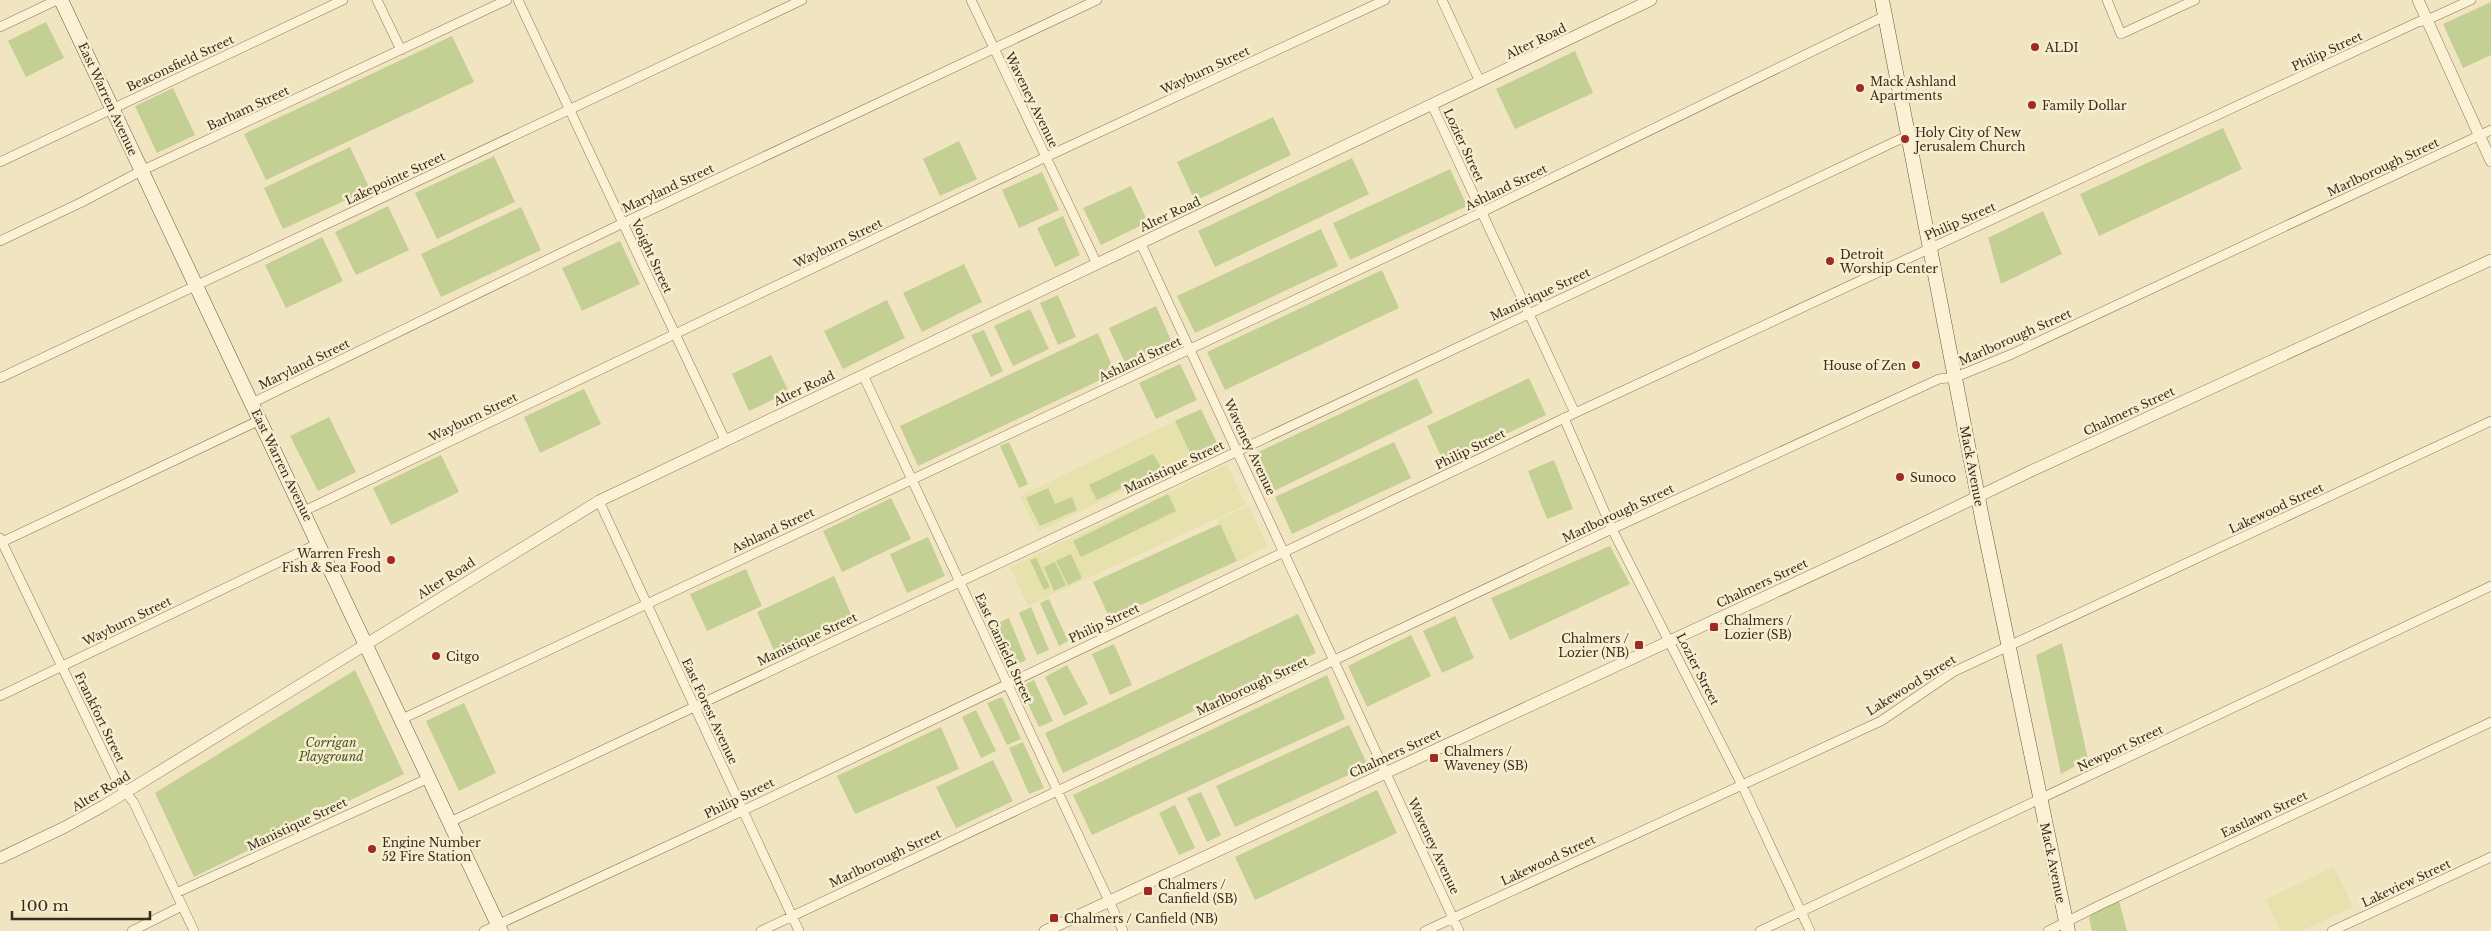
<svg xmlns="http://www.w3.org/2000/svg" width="2491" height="931" font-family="'Libre Baskerville',serif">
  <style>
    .farmland { fill: #e6e1ad }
    .green { fill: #c4cf94 }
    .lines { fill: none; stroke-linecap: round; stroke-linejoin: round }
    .minor-casing { stroke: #8a7657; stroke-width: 10 }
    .tertiary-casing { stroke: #8a7657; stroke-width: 12 }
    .secondary-casing { stroke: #6c563a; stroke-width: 15 }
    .minor { stroke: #fbf1d4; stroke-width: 9 }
    .tertiary { stroke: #fbf1d4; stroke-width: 11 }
    .secondary { stroke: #fbf1d4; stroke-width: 14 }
    .poi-dot { fill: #9d2a24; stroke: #f7eed0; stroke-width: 2 }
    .labels { text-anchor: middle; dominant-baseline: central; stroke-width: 5; stroke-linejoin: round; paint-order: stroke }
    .street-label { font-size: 12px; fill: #392c1c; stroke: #f7eed0 }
    .poi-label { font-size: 12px; fill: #392c1c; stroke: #f7eed0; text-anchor: start }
    .park-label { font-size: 12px; font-style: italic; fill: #465722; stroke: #f7eed0 }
  </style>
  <rect width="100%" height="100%" fill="#f0e5c0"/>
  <!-- farmland -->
  <path class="farmland" d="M 1175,421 L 1192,457 L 1038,532 L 1020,496 Z
    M 1227,465 L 1246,505 L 1028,606 L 1010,567 Z
    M 1249,506 L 1267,546 L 1237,562 L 1218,520 Z
    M 2334,867 L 2353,907 L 2301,931 L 2280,931 L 2266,899 Z"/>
  <!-- green -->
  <path class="green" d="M 2491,2 L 2491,55 L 2463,68 L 2443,24 Z
    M 46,22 L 64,58 L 26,77 L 8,41 Z
    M 452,36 L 474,82 L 266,180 L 244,134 Z
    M 1575,51 L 1593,93 L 1515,129 L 1496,89 Z
    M 173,88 L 195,135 L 157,153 L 135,106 Z
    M 1273,117 L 1291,155 L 1195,201 L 1177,162 Z
    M 2223,128 L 2242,169 L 2099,236 L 2080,194 Z
    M 959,141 L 977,179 L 940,196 L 923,159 Z
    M 350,147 L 370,189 L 283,229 L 264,188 Z
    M 494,156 L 515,202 L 437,239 L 415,193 Z
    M 1352,158 L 1369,194 L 1215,267 L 1198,231 Z
    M 1450,169 L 1467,206 L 1350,260 L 1333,223 Z
    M 1042,172 L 1059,210 L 1019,228 L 1002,190 Z
    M 1131,186 L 1148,222 L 1101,245 L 1083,208 Z
    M 388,206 L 409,250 L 356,275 L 335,232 Z
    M 521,207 L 541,250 L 441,297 L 421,254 Z
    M 2043,211 L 2062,254 L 2001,284 L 1988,238 Z
    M 1063,216 L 1080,255 L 1055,267 L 1037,228 Z
    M 1321,229 L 1338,266 L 1195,333 L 1177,296 Z
    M 322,237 L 343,281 L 286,308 L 265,265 Z
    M 620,241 L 640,284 L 582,311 L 562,268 Z
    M 964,264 L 982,302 L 922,332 L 903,293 Z
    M 1382,270 L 1399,308 L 1225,390 L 1207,352 Z
    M 1058,295 L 1076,337 L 1058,345 L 1040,303 Z
    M 887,300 L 905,338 L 843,369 L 824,331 Z
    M 1156,306 L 1173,345 L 1127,367 L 1109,328 Z
    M 1030,309 L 1049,349 L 1013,366 L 994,326 Z
    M 984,330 L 1003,371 L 991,377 L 971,335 Z
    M 1098,333 L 1115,373 L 918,466 L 900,426 Z
    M 771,355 L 789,392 L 749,411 L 732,374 Z
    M 1180,364 L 1197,400 L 1156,419 L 1139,383 Z
    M 1417,378 L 1433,413 L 1272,492 L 1254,454 Z
    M 1529,378 L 1546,415 L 1444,463 L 1427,426 Z
    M 584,389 L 601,424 L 540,453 L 524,417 Z
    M 1201,409 L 1218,445 L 1192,457 L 1175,421 Z
    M 329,417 L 356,472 L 318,491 L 290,436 Z
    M 1009,442 L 1028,484 L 1019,488 L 1000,446 Z
    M 1394,442 L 1411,478 L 1292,534 L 1275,497 Z
    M 1153,454 L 1162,468 L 1097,500 L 1089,485 Z
    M 441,455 L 459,492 L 391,525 L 373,488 Z
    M 1554,460 L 1573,509 L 1547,519 L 1528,471 Z
    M 1048,488 L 1055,504 L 1072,497 L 1077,510 L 1040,526 L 1026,498 Z
    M 1168,494 L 1176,511 L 1081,557 L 1073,541 Z
    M 891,498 L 911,539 L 842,572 L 823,531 Z
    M 1220,524 L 1237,561 L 1110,619 L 1093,582 Z
    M 928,537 L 945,576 L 907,593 L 890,554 Z
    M 1610,546 L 1630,584 L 1510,640 L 1491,598 Z
    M 1071,554 L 1082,578 L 1068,585 L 1056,561 Z
    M 1036,558 L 1050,587 L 1044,590 L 1030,560 Z
    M 1055,562 L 1066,585 L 1054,591 L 1044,567 Z
    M 746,569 L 762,606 L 707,631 L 690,594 Z
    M 834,576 L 853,619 L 776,655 L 757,612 Z
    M 1049,599 L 1068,641 L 1059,646 L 1040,603 Z
    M 1031,607 L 1049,650 L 1037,655 L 1019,613 Z
    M 1298,614 L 1316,653 L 1063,773 L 1045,733 Z
    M 1455,616 L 1474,658 L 1442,673 L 1423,631 Z
    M 1009,618 L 1026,660 L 1011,668 L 991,626 Z
    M 1411,635 L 1431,676 L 1367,707 L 1348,666 Z
    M 2062,643 L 2088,759 L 2061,774 L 2036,655 Z
    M 1114,644 L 1132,685 L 1110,695 L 1092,654 Z
    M 1067,665 L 1088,704 L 1064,716 L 1045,677 Z
    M 355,670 L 404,774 L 194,877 L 155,793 Z
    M 1327,675 L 1345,719 L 1092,835 L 1073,795 Z
    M 1034,680 L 1053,721 L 1039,727 L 1020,687 Z
    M 1002,697 L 1021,739 L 1007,745 L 987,703 Z
    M 464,703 L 496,773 L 459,791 L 426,721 Z
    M 976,710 L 996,751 L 981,758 L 962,717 Z
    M 1349,725 L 1368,766 L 1235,827 L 1216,786 Z
    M 941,727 L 959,769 L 855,814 L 837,776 Z
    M 1023,742 L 1044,788 L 1029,794 L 1009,748 Z
    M 993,760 L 1013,801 L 956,828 L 936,787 Z
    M 1377,790 L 1397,833 L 1255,900 L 1235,857 Z
    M 1201,792 L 1221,835 L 1207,842 L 1187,798 Z
    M 1175,805 L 1195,848 L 1179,855 L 1159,813 Z
    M 2119,901 L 2127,931 L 2092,931 L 2089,918 L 2092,913 Z"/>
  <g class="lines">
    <!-- minor casing -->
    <g class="minor-casing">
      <path id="minor" d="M 377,0 L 401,50
        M 518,0 L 725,440
        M 971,0 L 1097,264
        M 1442,0 L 1480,82
        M 2107,0 L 2121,34 L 2195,0
        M 0,27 L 57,0
        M 1432,105 L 1575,413
        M 0,162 L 343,0
        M 0,241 L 82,202 L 141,171 L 507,0
        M 1141,244 L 1459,931
        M 863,375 L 1123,931
        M 0,378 L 802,0
        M 252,403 L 623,223 L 1097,0
        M 1564,418 L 1612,529 L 1742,785 L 1810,931
        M 599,501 L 799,931
        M 304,511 L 1046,157 L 1385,0
        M 0,538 L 117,781 L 134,803 L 194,931
        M 0,543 L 260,420
        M 0,696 L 319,543
        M 402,719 L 1482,212 L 1885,16
        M 450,822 L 1909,135
        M 176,893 L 429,778
        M 132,931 L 182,906
        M 484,931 L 719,822 L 1575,413 L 2418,22 L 2427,20 L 2471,0
        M 761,931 L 1612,529 L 1939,379 L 1956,377 L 2012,354 L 2491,130
        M 1425,931 L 1881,721 L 1953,672 L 2491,421
        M 1760,931 L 2491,586
        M 2048,931 L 2102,904 L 2491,722
        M 2332,931 L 2491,857"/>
    </g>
    <!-- tertiary casing -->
    <g class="tertiary-casing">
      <path id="tertiary" d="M 2418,0 L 2491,161
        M 0,858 L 65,827 L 105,805 L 599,501 L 1651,0
        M 1045,931 L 1896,536 L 2031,471 L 2491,260"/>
    </g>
    <!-- secondary casing -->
    <g class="secondary-casing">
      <path id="secondary" d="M 61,0 L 501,931
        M 1882,0 L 1983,523 L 2068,931"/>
    </g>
    <!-- minor -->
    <use href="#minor" class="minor"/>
    <!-- tertiary -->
    <use href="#tertiary" class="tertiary"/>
    <!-- secondary -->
    <use href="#secondary" class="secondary"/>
  </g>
  <!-- markers -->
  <g class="poi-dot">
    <circle cx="2035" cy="47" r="5"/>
    <circle cx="1860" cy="88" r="5"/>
    <circle cx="2032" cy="105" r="5"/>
    <circle cx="1905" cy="139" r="5"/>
    <circle cx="1830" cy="261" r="5"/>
    <circle cx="1916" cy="365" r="5"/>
    <circle cx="1900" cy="477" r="5"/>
    <circle cx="391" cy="560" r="5"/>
    <rect x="1709" y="622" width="10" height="10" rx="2.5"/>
    <rect x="1634" y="640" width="10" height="10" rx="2.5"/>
    <circle cx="436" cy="656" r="5"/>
    <rect x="1429" y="753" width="10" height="10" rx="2.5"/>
    <circle cx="372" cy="849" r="5"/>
    <rect x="1143" y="886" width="10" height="10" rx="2.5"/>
    <rect x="1049" y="913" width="10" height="10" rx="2.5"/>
  </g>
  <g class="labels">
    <!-- street labels -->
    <g class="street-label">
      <text transform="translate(1536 41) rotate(-26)">Alter Road</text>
      <text transform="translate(2327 51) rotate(-25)">Philip Street</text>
      <text transform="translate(180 63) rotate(-25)">Beaconsfield Street</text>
      <text transform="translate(1205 70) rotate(-25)">Wayburn Street</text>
      <text transform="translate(108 99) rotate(65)">East Warren Avenue</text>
      <text transform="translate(1032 100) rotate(64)">Waveney Avenue</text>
      <text transform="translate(248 108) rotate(-25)">Barham Street</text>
      <text transform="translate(1464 145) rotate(65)">Lozier Street</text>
      <text transform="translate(2383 167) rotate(-25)">Marlborough Street</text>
      <text transform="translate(395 178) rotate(-25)">Lakepointe Street</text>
      <text transform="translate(1506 187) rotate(-26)">Ashland Street</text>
      <text transform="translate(668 188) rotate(-25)">Maryland Street</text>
      <text transform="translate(1170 214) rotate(-25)">Alter Road</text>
      <text transform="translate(1960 221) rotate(-24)">Philip Street</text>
      <text transform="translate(838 243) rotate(-26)">Wayburn Street</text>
      <text transform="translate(652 256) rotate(65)">Voight Street</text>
      <text transform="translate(1540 294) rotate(-25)">Manistique Street</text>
      <text transform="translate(2015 337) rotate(-24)">Marlborough Street</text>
      <text transform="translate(1140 359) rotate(-25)">Ashland Street</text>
      <text transform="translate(304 364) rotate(-26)">Maryland Street</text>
      <text transform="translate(804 388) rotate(-25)">Alter Road</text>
      <text transform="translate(2129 411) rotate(-25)">Chalmers Street</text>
      <text transform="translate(473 417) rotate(-26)">Wayburn Street</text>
      <text transform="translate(1250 447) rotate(65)">Waveney Avenue</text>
      <text transform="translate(1470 449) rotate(-26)">Philip Street</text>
      <text transform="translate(282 465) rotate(64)">East Warren Avenue</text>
      <text transform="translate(1972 466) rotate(79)">Mack Avenue</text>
      <text transform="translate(1174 467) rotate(-25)">Manistique Street</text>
      <text transform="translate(2276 508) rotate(-25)">Lakewood Street</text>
      <text transform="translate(1618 513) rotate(-25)">Marlborough Street</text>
      <text transform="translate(773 530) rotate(-25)">Ashland Street</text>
      <text transform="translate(446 578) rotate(-32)">Alter Road</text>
      <text transform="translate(1762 583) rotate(-25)">Chalmers Street</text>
      <text transform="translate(127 621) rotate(-26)">Wayburn Street</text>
      <text transform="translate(1104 623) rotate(-25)">Philip Street</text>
      <text transform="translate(807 639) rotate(-25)">Manistique Street</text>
      <text transform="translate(1004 648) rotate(65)">East Canfield Street</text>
      <text transform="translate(1698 669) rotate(63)">Lozier Street</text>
      <text transform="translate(1911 685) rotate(-32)">Lakewood Street</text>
      <text transform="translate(1252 686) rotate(-25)">Marlborough Street</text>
      <text transform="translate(710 711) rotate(65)">East Forest Avenue</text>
      <text transform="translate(100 717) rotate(64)">Frankfort Street</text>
      <text transform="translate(2120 748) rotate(-25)">Newport Street</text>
      <text transform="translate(1395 753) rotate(-25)">Chalmers Street</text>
      <text transform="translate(101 791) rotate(-31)">Alter Road</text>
      <text transform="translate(739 798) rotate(-26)">Philip Street</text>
      <text transform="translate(2264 814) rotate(-25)">Eastlawn Street</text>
      <text transform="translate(297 824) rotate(-25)">Manistique Street</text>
      <text transform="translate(1434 846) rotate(65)">Waveney Avenue</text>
      <text transform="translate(885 858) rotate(-25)">Marlborough Street</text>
      <text transform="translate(1548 860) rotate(-25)">Lakewood Street</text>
      <text transform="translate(2053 863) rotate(78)">Mack Avenue</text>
      <text transform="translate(2406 883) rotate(-25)">Lakeview Street</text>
    </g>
    <!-- poi labels -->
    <g class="poi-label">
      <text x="2045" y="47">ALDI</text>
      <text x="1870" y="81">Mack Ashland<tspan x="1870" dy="14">Apartments</tspan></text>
      <text x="2042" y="105">Family Dollar</text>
      <text x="1915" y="132">Holy City of New<tspan x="1915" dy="14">Jerusalem Church</tspan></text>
      <text x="1840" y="254">Detroit<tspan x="1840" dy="14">Worship Center</tspan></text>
      <text x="1906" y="365" text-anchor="end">House of Zen</text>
      <text x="1910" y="477">Sunoco</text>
      <text x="381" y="553" text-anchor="end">Warren Fresh<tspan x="381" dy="14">Fish &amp; Sea Food</tspan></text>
      <text x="1724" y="620">Chalmers /<tspan x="1724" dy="14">Lozier (SB)</tspan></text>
      <text x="1629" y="638" text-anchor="end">Chalmers /<tspan x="1629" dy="14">Lozier (NB)</tspan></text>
      <text x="446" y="656">Citgo</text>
      <text x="1444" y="751">Chalmers /<tspan x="1444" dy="14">Waveney (SB)</tspan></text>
      <text x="382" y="842">Engine Number<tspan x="382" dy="14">52 Fire Station</tspan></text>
      <text x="1158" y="884">Chalmers /<tspan x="1158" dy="14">Canfield (SB)</tspan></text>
      <text x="1064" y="918">Chalmers / Canfield (NB)</text>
    </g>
    <!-- park labels -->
    <g class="park-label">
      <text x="331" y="742">Corrigan<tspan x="331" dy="14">Playground</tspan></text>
    </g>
  </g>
  <!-- scale -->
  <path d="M12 911v8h138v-8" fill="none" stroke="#392c1c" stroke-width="2.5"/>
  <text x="20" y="911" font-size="15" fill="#392c1c" stroke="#f7eed0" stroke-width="4" paint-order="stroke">100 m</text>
</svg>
